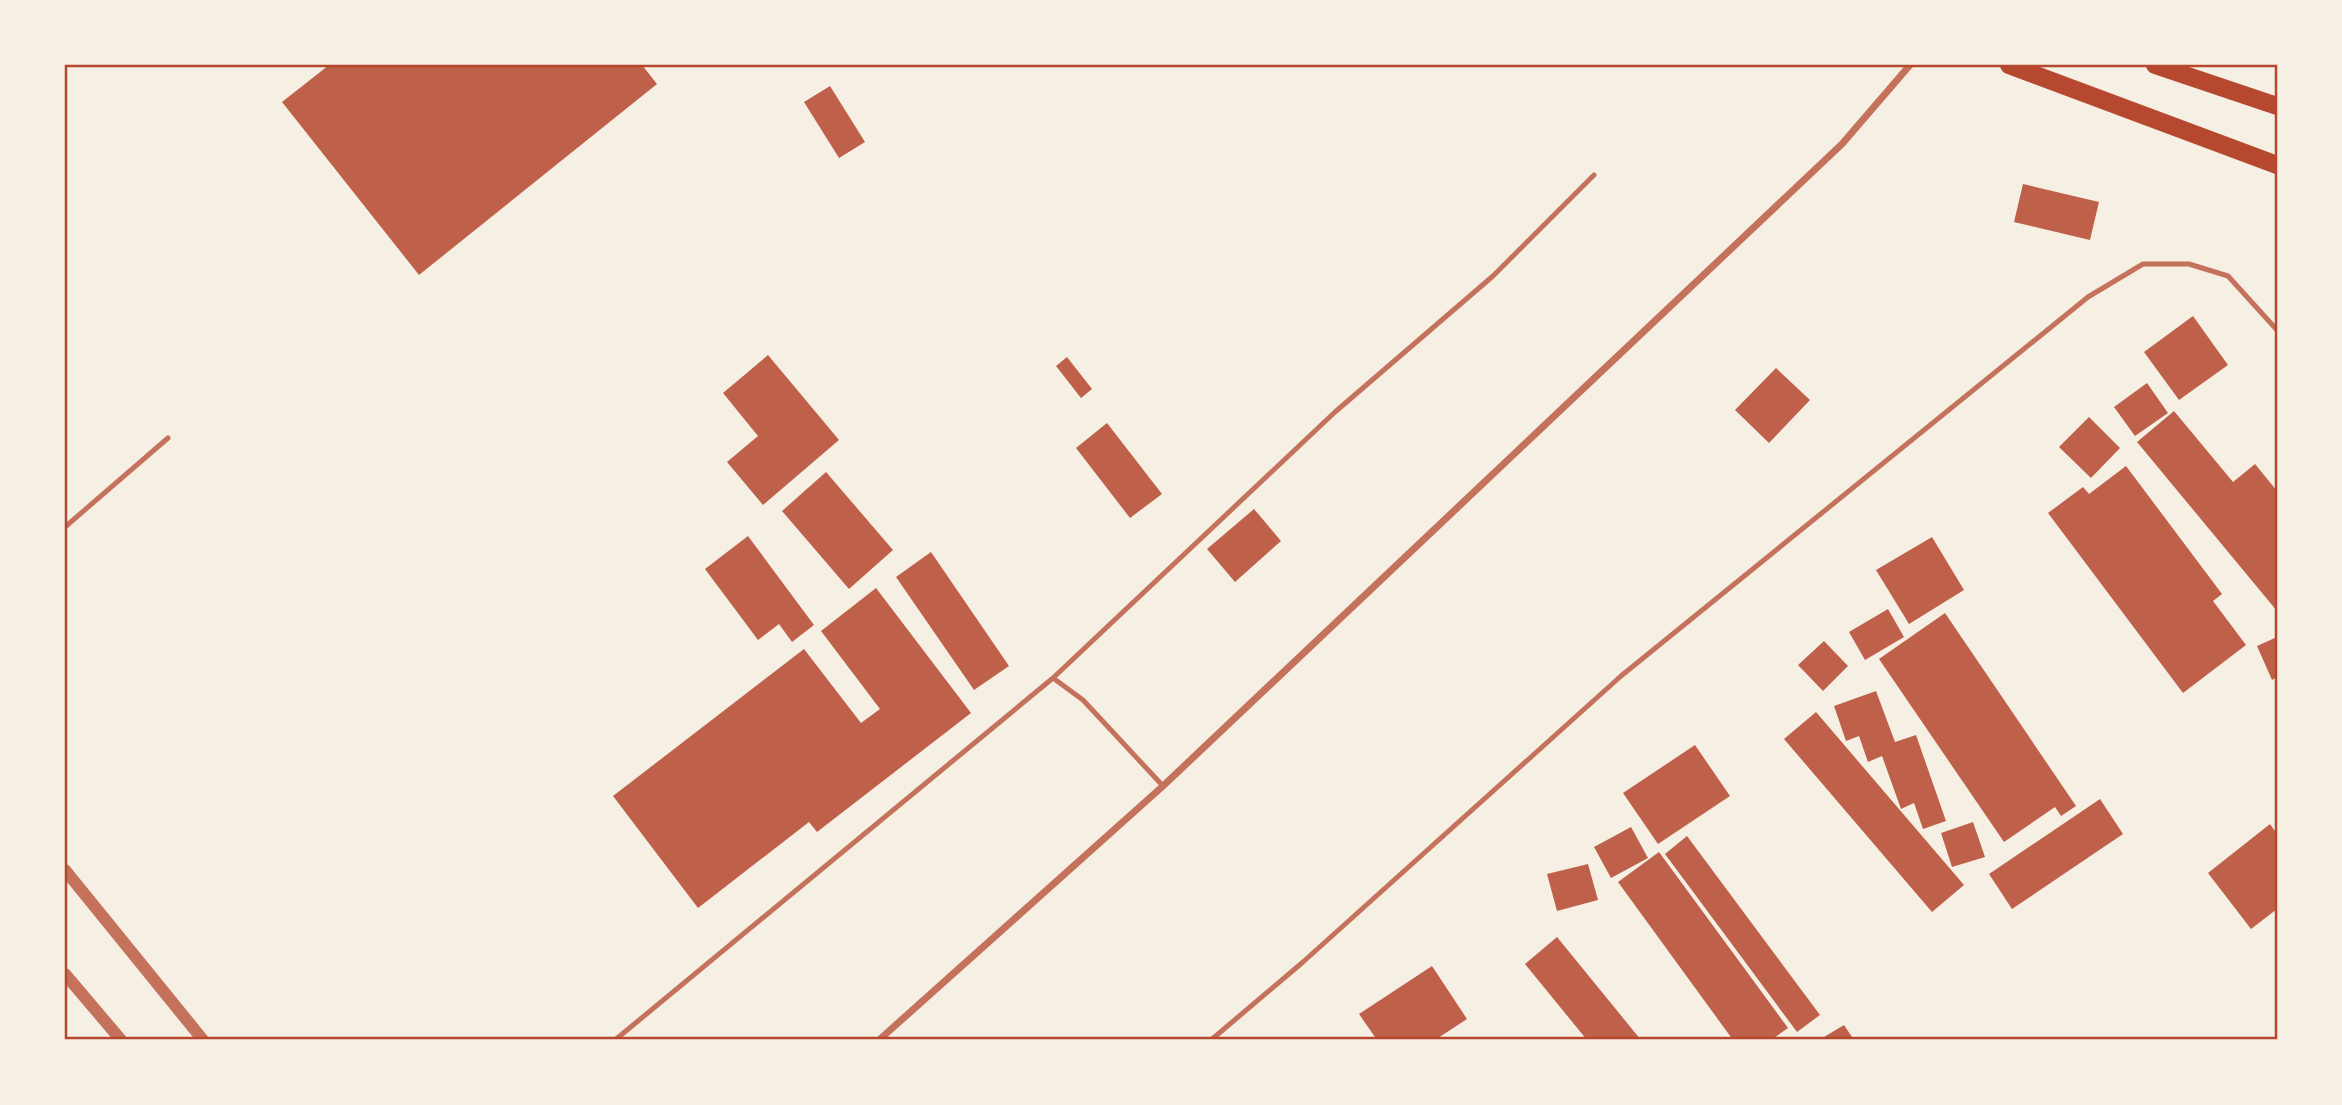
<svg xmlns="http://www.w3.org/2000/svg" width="2342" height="1105" font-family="'Titillium Web',sans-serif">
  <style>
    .building { fill: #bf614a }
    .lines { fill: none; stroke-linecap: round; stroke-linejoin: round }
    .service { stroke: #c5725c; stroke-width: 5 }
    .minor { stroke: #c5725c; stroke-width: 7 }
    .tertiary { stroke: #c5725c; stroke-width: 12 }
    .primary { stroke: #b5482f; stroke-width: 18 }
    .neatline { fill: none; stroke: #b5482f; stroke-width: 2.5 }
  </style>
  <rect width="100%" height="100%" fill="#f6efe4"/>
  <!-- building -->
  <path class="building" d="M 329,65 L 642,65 L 657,84 L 419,275 L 282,102 Z
    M 830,86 L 865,142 L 839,158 L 804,102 Z
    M 2023,184 L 2099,202 L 2090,240 L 2014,222 Z
    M 2193,316 L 2228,365 L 2179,400 L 2144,352 Z
    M 768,355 L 839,440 L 763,505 L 727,462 L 758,436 L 723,393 Z
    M 1067,357 L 1092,389 L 1081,398 L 1056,366 Z
    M 1776,368 L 1810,400 L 1769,443 L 1735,410 Z
    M 2147,383 L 2168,413 L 2135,436 L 2114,407 Z
    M 2174,411 L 2233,482 L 2255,464 L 2277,491 L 2277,611 L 2137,442 Z
    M 2089,417 L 2120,448 L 2091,478 L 2059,447 Z
    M 1107,423 L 1162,494 L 1130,518 L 1076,448 Z
    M 2126,466 L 2222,594 L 2213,601 L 2246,645 L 2183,693 L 2048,513 L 2083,487 L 2089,494 Z
    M 826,472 L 893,550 L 849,589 L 782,511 Z
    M 1254,509 L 1281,541 L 1235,582 L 1207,549 Z
    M 748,536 L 814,625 L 792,642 L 779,624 L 758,640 L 705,569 Z
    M 1932,537 L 1964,590 L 1909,624 L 1876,570 Z
    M 931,552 L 1009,666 L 974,690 L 896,577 Z
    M 876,588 L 971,713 L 817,832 L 809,822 L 698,908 L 613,796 L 804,649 L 861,723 L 880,709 L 821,631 Z
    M 1888,609 L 1904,637 L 1865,660 L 1849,632 Z
    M 1945,613 L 2076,806 L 2061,816 L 2055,807 L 2004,842 L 1879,659 Z
    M 2277,637 L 2277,677 L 2272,680 L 2257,646 Z
    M 1824,641 L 1848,666 L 1823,691 L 1798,665 Z
    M 1876,691 L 1895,742 L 1916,735 L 1946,821 L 1923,829 L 1914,803 L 1901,809 L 1882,756 L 1868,762 L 1859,736 L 1846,741 L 1834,706 Z
    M 1816,712 L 1964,885 L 1932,912 L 1784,739 Z
    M 1695,745 L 1730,796 L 1658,844 L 1623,793 Z
    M 2100,799 L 2123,834 L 2012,909 L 1989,874 Z
    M 1973,822 L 1985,857 L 1952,867 L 1941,833 Z
    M 2270,824 L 2277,834 L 2277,909 L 2251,929 L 2208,873 Z
    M 1631,827 L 1648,858 L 1611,878 L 1594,847 Z
    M 1687,836 L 1820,1015 L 1797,1032 L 1665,854 Z
    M 1659,852 L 1788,1028 L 1771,1040 L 1733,1040 L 1618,882 Z
    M 1588,864 L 1598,900 L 1557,911 L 1547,874 Z
    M 1557,937 L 1641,1040 L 1587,1040 L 1525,964 Z
    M 1432,966 L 1467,1019 L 1435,1040 L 1377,1040 L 1359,1014 Z
    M 1844,1025 L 1854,1040 L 1819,1040 Z"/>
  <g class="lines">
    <!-- service -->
    <path class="service" d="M 65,527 L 168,438
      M 1053,678 L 1335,412 L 1493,276 L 1594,175
      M 615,1040 L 1053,678 L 1083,700 L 1163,786
      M 1211,1040 L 1303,962 L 1621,676 L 2088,297 L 2143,264 L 2189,264 L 2228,276 L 2277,330"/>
    <!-- minor -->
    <path class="minor" d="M 879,1040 L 1163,786 L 1842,144 L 1910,65"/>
    <!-- tertiary -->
    <path class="tertiary" d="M 65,870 L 203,1040
      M 65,974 L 121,1040"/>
    <!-- primary -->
    <path class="primary" d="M 2009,65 L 2277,165
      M 2155,65 L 2277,106"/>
  </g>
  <!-- border -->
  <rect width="2342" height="1105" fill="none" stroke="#f6efe4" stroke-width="133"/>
  <rect x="66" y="66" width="2210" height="972" class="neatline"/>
</svg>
